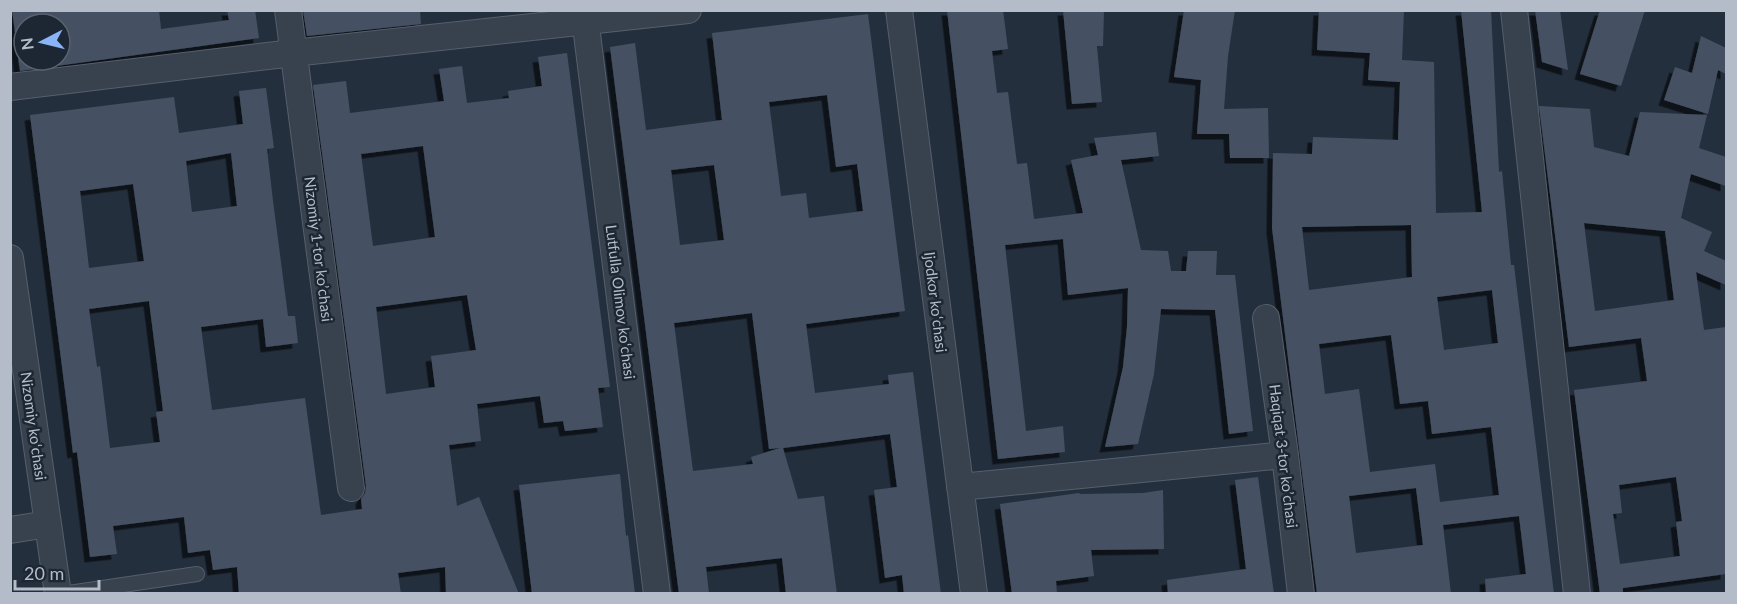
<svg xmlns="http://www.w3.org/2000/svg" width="1737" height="604" font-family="Lato,sans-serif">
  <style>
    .building { fill: #455162; fill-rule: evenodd; filter: url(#shadow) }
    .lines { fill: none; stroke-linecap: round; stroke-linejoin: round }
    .lane-casing { stroke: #565f6c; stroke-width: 16 }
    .street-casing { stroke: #565f6c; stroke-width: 28 }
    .lane { stroke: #38414e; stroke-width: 14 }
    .street { stroke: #38414e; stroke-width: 26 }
    .labels { text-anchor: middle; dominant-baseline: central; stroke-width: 5; stroke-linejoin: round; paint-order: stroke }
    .street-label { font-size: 15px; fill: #b4bcc9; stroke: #1d2633 }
  </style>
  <defs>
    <filter id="shadow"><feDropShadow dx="-5.5" dy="5.5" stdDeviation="0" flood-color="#0009"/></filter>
  </defs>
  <rect width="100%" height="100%" fill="#242f3e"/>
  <!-- building -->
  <path class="building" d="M 12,10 L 159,10 L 161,29 L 229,20 L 227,10 L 255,10 L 259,38 L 20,71 ZM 24,24 L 60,24 L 60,60 L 24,60 Z
    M 303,10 L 420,10 L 421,24 L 307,36 Z
    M 947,10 L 1003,10 L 1008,49 L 992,51 L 997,93 L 1008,92 L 1017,164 L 1027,163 L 1034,219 L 1083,213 L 1071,160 L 1098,155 L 1094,138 L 1156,132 L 1159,156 L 1121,160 L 1141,250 L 1168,251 L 1171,271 L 1186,271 L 1188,251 L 1217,251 L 1216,275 L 1235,275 L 1253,431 L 1229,434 L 1215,310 L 1161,309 L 1154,374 L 1138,444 L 1105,447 L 1123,367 L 1127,327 L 1128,288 L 1068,295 L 1063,239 L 1005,245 L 1026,431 L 1063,426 L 1065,452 L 998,459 Z
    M 1063,10 L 1104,10 L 1103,46 L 1097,46 L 1102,102 L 1072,104 Z
    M 1184,10 L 1235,10 L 1228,56 L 1224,109 L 1268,108 L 1269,158 L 1230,158 L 1229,134 L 1197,134 L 1201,80 L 1174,77 Z
    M 1319,10 L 1404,10 L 1402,60 L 1434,62 L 1436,213 L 1482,212 L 1461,10 L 1491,10 L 1499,172 L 1502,171 L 1511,265 L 1514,265 L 1554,594 L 1486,594 L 1485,579 L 1526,574 L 1519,516 L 1443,525 L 1451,594 L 1317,594 L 1272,228 L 1273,153 L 1312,154 L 1313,137 L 1398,140 L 1400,82 L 1368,80 L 1370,53 L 1317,50 ZM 1411,225 L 1412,277 L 1309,290 L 1302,227 ZM 1492,290 L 1498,343 L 1444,350 L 1437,297 ZM 1391,335 L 1400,404 L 1428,401 L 1432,434 L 1491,427 L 1499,495 L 1440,502 L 1435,464 L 1370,472 L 1359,389 L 1325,394 L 1319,344 ZM 1416,488 L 1423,545 L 1356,553 L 1349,496 Z
    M 1535,10 L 1560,10 L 1568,70 L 1542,62 Z
    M 1600,10 L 1645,10 L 1621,86 L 1580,74 Z
    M 868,14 L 905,311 L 806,324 L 815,393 L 889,384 L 888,375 L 913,372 L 941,594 L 904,594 L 902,575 L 885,578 L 874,490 L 897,487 L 890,434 L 783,448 L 798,499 L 824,496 L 837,594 L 786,594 L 782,558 L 706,567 L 709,594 L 679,594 L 610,47 L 635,43 L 646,130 L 722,120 L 712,33 ZM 827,95 L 836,167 L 857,164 L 863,211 L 809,218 L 806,193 L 781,196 L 769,102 ZM 714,165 L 724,240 L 680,245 L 671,170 ZM 752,313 L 769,449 L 780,448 L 751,457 L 753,464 L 693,471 L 674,323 Z
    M 1701,36 L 1726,48 L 1726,74 L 1718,70 L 1708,114 L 1664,100 L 1675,67 L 1692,73 Z
    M 567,53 L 610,387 L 598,388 L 603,427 L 565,431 L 563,421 L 544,423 L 540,396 L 477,404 L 481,441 L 449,445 L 457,506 L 479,497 L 519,594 L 446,594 L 445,567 L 398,573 L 401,594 L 239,594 L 237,567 L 213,570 L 210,550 L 188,553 L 184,517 L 113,526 L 117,554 L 90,557 L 77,452 L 73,453 L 30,115 L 174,97 L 179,133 L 243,124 L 239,91 L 266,88 L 274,148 L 267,149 L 273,201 L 288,316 L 295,316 L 298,343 L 266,347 L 263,319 L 201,327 L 212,410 L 305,398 L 321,515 L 362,509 L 361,499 L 365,493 L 366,486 L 313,85 L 346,81 L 350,113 L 444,101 L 439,69 L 462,66 L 467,103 L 509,98 L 508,91 L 542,86 L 538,57 ZM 423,146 L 435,237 L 373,246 L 361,154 ZM 231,153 L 237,206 L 192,212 L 186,161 ZM 133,184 L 144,261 L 89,268 L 80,191 ZM 467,295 L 476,350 L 431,356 L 435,387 L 386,394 L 376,307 ZM 149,301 L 163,411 L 156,412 L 160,442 L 110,448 L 100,366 L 97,367 L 89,309 Z
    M 1539,106 L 1590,109 L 1594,147 L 1629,156 L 1640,112 L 1707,115 L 1699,148 L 1726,157 L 1726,186 L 1691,174 L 1681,218 L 1712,232 L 1704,251 L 1726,261 L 1726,285 L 1696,272 L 1704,330 L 1726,327 L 1726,574 L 1623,588 L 1623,594 L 1600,594 L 1574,390 L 1647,381 L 1641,338 L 1569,347 ZM 1584,223 L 1665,231 L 1674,300 L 1595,311 ZM 1676,477 L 1682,521 L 1676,522 L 1680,556 L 1620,564 L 1613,514 L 1622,513 L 1619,485 Z
    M 620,474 L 626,536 L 628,535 L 635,594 L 532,594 L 519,485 Z
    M 1258,477 L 1274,594 L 1168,594 L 1167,580 L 1246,569 L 1235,480 Z
    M 1163,490 L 1164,549 L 1091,550 L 1094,576 L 1056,581 L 1057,594 L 1012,594 L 1000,504 L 1079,493 L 1080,494 L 1143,493 Z"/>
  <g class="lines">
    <!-- lane casing -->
    <g class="lane-casing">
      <path id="lane" d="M 62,594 L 197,574"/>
    </g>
    <!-- street casing -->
    <g class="street-casing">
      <path id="street" d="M 288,10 L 351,488
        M 584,10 L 657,594
        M 899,10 L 974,594
        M 1514,10 L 1577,594
        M 10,87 L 293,53 L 688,10
        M 10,258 L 58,594
        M 1266,318 L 1285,455 L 1301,594
        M 960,487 L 1285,455
        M 10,530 L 48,524"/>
    </g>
    <!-- lane -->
    <use href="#lane" class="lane"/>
    <!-- street -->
    <use href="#street" class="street"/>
  </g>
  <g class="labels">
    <!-- street labels -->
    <g class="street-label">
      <text transform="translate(319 249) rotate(83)">Nizomiy 1-tor koʼchasi</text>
      <text transform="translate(621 302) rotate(83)">Lutfulla Olimov koʻchasi</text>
      <text transform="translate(936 302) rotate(83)">Ijodkor koʻchasi</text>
      <text transform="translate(34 426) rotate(82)">Nizomiy koʻchasi</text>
      <text transform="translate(1284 456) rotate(83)">Haqiqat 3-tor koʼchasi</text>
    </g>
  </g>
  <!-- border -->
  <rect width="1737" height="604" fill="none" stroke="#b4bcc9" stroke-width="24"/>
  <!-- north arrow -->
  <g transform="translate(42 42) rotate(263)"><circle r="28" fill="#1d2633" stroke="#59626f" stroke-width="1.5"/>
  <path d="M0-4.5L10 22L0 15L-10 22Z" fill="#8ab4f8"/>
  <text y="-9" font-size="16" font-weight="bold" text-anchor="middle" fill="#b4bcc9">N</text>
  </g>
  <!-- scale -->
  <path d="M15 580v9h84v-9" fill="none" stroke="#b4bcc9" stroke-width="3"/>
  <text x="24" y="580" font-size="18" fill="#b4bcc9" stroke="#1d2633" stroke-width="4.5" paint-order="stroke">20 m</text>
</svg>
